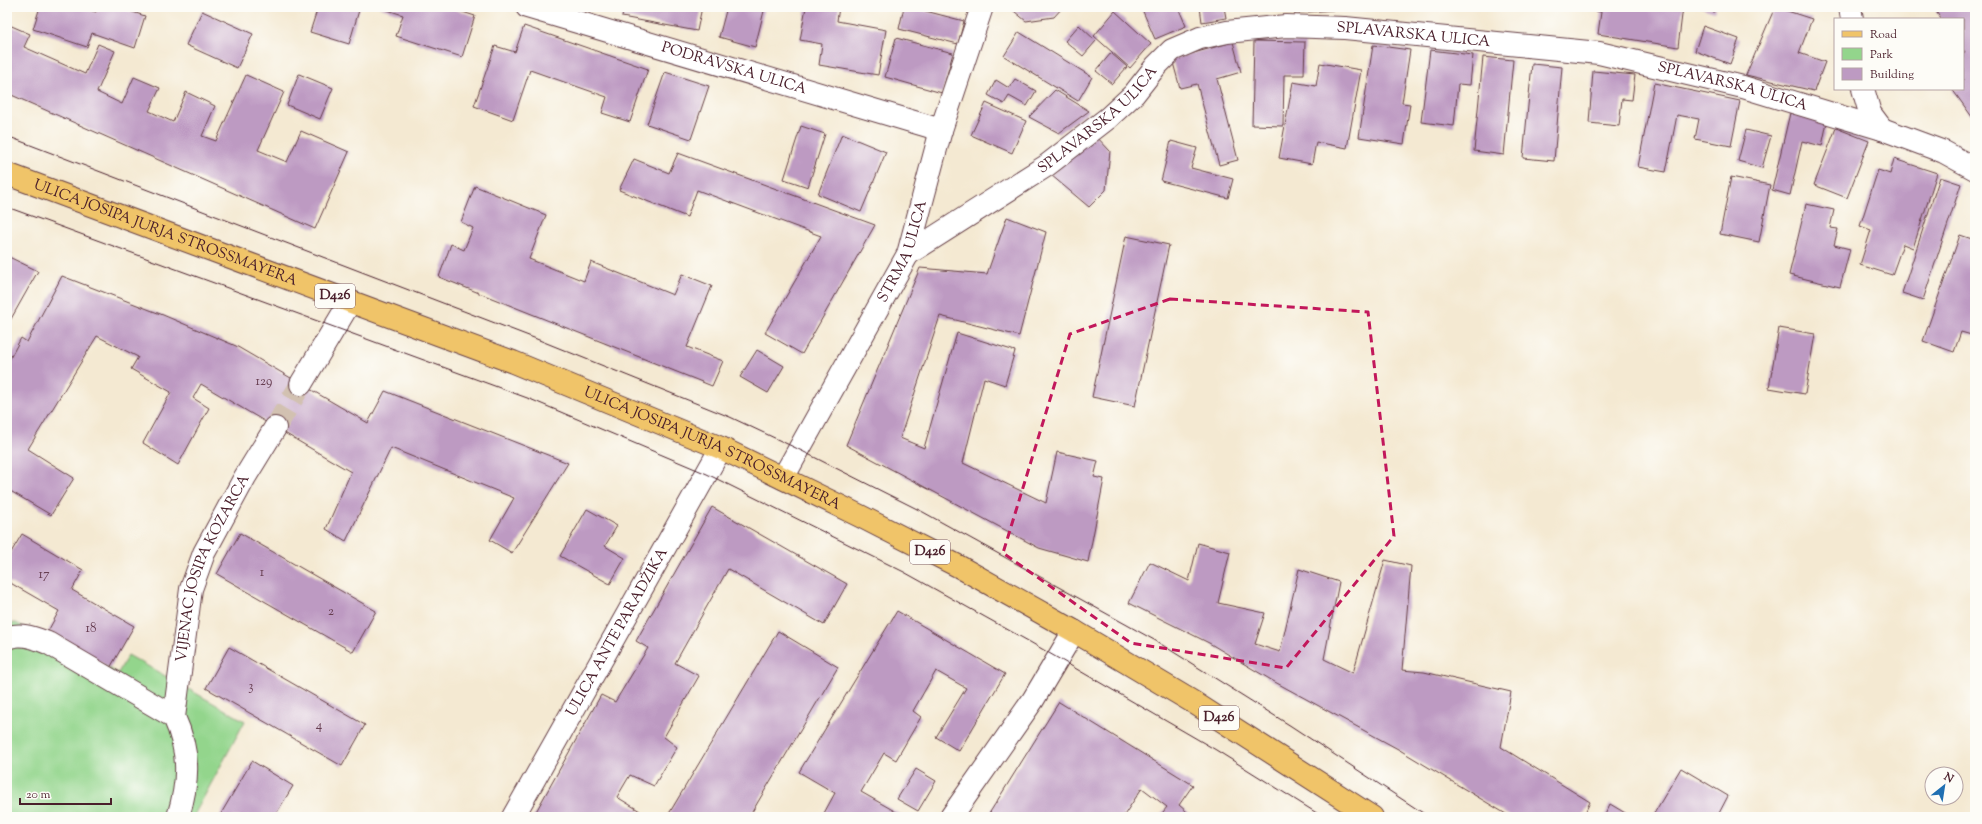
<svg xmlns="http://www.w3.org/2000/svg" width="1982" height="824" font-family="'Sorts Mill Goudy',serif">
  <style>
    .green { fill: #93d58c; stroke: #6e7a5c }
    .building { fill: #bd9ac2 }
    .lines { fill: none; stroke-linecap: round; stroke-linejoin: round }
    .street-tunnel { stroke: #d2c1b1; stroke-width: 22; stroke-dasharray: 22 11; stroke-linecap: butt }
    .street-casing { stroke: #643d44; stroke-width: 24 }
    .primary-casing { stroke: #643d44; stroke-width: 24 }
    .street { stroke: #fff; stroke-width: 22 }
    .primary { stroke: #f0c469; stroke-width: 22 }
    .tram { stroke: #4a1f2b; stroke-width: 1 }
    .marked { fill: none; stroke: #c2185b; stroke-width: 3; stroke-dasharray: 8 5; stroke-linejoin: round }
    .labels { text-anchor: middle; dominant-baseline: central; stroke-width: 4; stroke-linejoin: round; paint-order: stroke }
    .number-label { font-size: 13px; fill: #673e51 }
    .shield { fill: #fdfcf7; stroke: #806168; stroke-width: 1 }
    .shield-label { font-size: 14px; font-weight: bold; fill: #4a1f2b }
    .street-label { font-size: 15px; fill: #4a1f2b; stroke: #fdfcf7 }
  </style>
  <rect width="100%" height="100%" fill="#fdfcf7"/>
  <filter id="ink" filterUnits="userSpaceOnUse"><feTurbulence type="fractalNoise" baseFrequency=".025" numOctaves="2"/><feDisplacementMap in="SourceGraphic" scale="8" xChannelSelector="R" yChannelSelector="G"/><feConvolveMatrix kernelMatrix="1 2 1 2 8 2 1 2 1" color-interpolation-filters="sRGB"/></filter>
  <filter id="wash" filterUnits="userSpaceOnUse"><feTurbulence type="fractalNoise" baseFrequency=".012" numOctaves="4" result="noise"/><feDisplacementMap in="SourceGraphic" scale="16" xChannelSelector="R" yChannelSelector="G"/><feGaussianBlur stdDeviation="0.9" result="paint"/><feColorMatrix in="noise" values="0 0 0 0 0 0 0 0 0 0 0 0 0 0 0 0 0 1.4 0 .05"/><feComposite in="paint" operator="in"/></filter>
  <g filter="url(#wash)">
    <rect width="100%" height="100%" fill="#f4e9d2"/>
    <!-- green -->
    <path class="green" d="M 16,623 L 118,673 L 128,655 L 245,721 L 193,817 L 7,817 L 7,624 Z"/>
    <g id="blocks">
      <!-- building -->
      <path class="building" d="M 40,7 L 79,7 L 96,12 L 98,7 L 117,7 L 145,16 L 135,48 L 92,33 L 87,47 L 33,29 Z
        M 318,7 L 360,7 L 349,44 L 310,32 Z
        M 378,7 L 447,7 L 475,16 L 462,57 L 396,36 L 403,15 Z
        M 624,7 L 702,7 L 697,31 L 622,17 Z
        M 727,7 L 765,7 L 755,47 L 719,37 Z
        M 806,7 L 839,7 L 837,21 L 886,30 L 878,75 L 819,65 L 822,44 L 800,40 Z
        M 904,7 L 910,7 L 964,21 L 958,44 L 899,29 Z
        M 1009,7 L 1063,7 L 1054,17 L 1026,21 Z
        M 1141,7 L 1178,7 L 1186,26 L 1155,39 Z
        M 1200,7 L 1224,7 L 1226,18 L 1202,22 Z
        M 1293,7 L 1332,7 L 1333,10 L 1294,13 Z
        M 1572,7 L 1683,7 L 1678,47 L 1598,34 L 1601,12 Z
        M 1700,7 L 1716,7 L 1714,12 Z
        M 1775,7 L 1812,19 L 1799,53 L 1825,62 L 1814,91 L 1746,75 Z
        M 1933,7 L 1975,7 L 1975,121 L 1952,89 L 1963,89 L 1963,53 L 1965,52 L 1963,49 L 1963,19 L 1941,19 Z
        M 202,11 L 253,34 L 237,68 L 186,45 Z
        M 1115,11 L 1151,44 L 1130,68 L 1094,36 Z
        M 7,24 L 30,34 L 24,47 L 85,74 L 98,44 L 115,51 L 97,92 L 122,104 L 134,77 L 160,88 L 149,111 L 173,122 L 186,92 L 215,106 L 202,136 L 216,141 L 246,75 L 284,92 L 258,150 L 287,162 L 301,131 L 349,152 L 315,229 L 7,93 Z
        M 1079,25 L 1096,41 L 1083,56 L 1065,41 Z
        M 524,26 L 648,69 L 630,122 L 602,113 L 607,97 L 530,70 L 513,120 L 474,106 L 495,46 L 515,52 Z
        M 1703,26 L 1739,39 L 1730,64 L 1695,51 Z
        M 1019,32 L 1092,77 L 1078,101 L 1004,56 Z
        M 896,38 L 953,53 L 942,93 L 885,77 Z
        M 1254,41 L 1305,42 L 1304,75 L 1284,75 L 1283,126 L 1252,125 Z
        M 1233,42 L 1241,72 L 1217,79 L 1238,160 L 1219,165 L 1197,84 L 1180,88 L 1172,59 Z
        M 1373,45 L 1410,50 L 1402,103 L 1410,104 L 1404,144 L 1359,137 Z
        M 1430,50 L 1473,55 L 1470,85 L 1458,84 L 1454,126 L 1421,122 Z
        M 1111,53 L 1127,67 L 1112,84 L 1096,71 Z
        M 1483,57 L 1513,60 L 1504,155 L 1474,151 Z
        M 1320,63 L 1361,70 L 1347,148 L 1316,142 L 1312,164 L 1279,158 L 1293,82 L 1316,86 Z
        M 1532,64 L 1562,67 L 1554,161 L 1523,158 Z
        M 1593,71 L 1635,75 L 1632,100 L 1622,99 L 1619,126 L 1589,123 Z
        M 665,72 L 709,86 L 691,139 L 647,124 Z
        M 299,74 L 333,88 L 320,119 L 287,105 Z
        M 1015,79 L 1036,91 L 1027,106 L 1009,96 L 1004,104 L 988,95 L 996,80 L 1009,88 Z
        M 1654,83 L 1740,101 L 1731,146 L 1695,139 L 1699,119 L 1677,115 L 1666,172 L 1638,167 Z
        M 1055,90 L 1089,111 L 1059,133 L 1029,117 Z
        M 986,103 L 1026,121 L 1012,153 L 971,135 Z
        M 1790,113 L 1827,122 L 1822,146 L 1802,141 L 1790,195 L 1772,190 Z
        M 801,126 L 825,134 L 808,187 L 784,179 Z
        M 1836,128 L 1869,141 L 1847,198 L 1814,185 Z
        M 1746,130 L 1771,136 L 1762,168 L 1738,161 Z
        M 842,134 L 886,152 L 861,212 L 818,194 Z
        M 1095,135 L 1110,151 L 1106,190 L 1089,207 L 1051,175 Z
        M 1171,141 L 1197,148 L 1191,168 L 1233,179 L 1228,198 L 1161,181 Z
        M 678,153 L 875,225 L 802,354 L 765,333 L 821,236 L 697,190 L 687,217 L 619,190 L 634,159 L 669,173 Z
        M 1894,159 L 1937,173 L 1913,248 L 1903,244 L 1892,275 L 1860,265 L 1871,230 L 1860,226 L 1878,170 L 1890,174 Z
        M 1731,177 L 1770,185 L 1759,242 L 1720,234 Z
        M 1940,177 L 1961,184 L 1923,300 L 1902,293 Z
        M 475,186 L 546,215 L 529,259 L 584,281 L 591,262 L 673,295 L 682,274 L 712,286 L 687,347 L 723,361 L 712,386 L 439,277 L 451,244 L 464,250 L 473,228 L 461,222 Z
        M 1806,204 L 1834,210 L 1830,228 L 1838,229 L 1834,245 L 1850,249 L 1840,287 L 1789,275 Z
        M 1007,217 L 1046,232 L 1019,336 L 940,316 L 900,438 L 924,448 L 957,333 L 1015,351 L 1005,385 L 984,378 L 963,463 L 1046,503 L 1057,452 L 1098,461 L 1094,477 L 1104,479 L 1088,562 L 1039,548 L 846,445 L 920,268 L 987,274 Z
        M 1960,235 L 1975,240 L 1975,336 L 1961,332 L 1954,352 L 1923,341 Z
        M 1126,236 L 1169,245 L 1135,406 L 1092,397 Z
        M 7,256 L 38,271 L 7,326 Z
        M 62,276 L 163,315 L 236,346 L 368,423 L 385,391 L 568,463 L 512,553 L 490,540 L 514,498 L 391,448 L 346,541 L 326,529 L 351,472 L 201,384 L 193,398 L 209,408 L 178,465 L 143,443 L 171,392 L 131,369 L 138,357 L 97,336 L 28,449 L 74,478 L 51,515 L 7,489 L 7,364 L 21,338 L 27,342 Z
        M 1779,328 L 1815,334 L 1805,394 L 1769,388 Z
        M 757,350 L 784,366 L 768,393 L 740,377 Z
        M 712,507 L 847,584 L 824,625 L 728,569 L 675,663 L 699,676 L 664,737 L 677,747 L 654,786 L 630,775 L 617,797 L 640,811 L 636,817 L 533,817 L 601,695 L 615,702 L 648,648 L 636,641 Z
        M 587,509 L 617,526 L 605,546 L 625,558 L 610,584 L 560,556 Z
        M 240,533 L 376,611 L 353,652 L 217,574 Z
        M 22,534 L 83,570 L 72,590 L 134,626 L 110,668 L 48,631 L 59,611 L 7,581 L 7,559 Z
        M 1198,543 L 1230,552 L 1218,603 L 1265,613 L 1255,644 L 1280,652 L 1299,569 L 1339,582 L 1324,659 L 1353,673 L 1385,560 L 1411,566 L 1402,670 L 1424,672 L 1511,692 L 1501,747 L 1590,802 L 1583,817 L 1511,817 L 1398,749 L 1273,681 L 1209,643 L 1129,603 L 1150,562 L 1189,581 Z
        M 897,611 L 1005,674 L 959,751 L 936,737 L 966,688 L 936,671 L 913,711 L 921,717 L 896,760 L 884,753 L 861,792 L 905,817 L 826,817 L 823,815 L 835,793 L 799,772 Z
        M 778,631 L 838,667 L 749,817 L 667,817 Z
        M 229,647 L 365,725 L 342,766 L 206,688 Z
        M 1059,702 L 1193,785 L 1179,805 L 1193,817 L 1159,817 L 1167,807 L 1142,788 L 1123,817 L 987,817 Z
        M 252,761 L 293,786 L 274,817 L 219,817 Z
        M 1681,768 L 1728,796 L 1717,817 L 1652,817 Z
        M 916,769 L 936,781 L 918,811 L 897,799 Z
        M 1610,804 L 1632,817 L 1604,817 Z"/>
    </g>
  </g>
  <g filter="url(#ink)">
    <use href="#blocks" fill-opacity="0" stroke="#643d44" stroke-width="1"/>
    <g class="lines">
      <!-- street-tunnel -->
      <path class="street-tunnel" d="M 275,428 L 301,384"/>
      <!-- street casing -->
      <g class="street-casing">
        <g id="street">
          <path id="s1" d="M 527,7 L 941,130"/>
          <path d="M 1850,7 L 1852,19"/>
          <path d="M 1863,89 L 1870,113 L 1882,129"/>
          <path id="s2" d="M 908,254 L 1046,166 L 1108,118 L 1134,94 L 1156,66 L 1172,50 L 1200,38 L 1227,32 L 1286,26 L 1345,28 L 1599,53 L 1743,87 L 1882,129 L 1944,152 L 1975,169"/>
          <path d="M 301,384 L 350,302"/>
          <path id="s3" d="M 783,478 L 908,254 L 941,130 L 982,7"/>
          <path d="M 7,638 C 21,632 34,638 48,643 L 174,717"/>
          <path id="s4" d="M 178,817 C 189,781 190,752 174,717 L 191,589 L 204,553 L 245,477 L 275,428"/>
          <path id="s5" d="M 513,817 L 721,448"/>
          <path d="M 951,817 L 1033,700 L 1074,631"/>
        </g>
      </g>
      <!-- primary casing -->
      <g class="primary-casing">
        <g id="primary">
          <path id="s6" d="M 7,174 L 513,362 L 721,448 L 860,516 L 958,566 L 1074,631 L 1193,702 L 1372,817"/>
        </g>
      </g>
      <!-- street -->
      <use href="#street" class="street"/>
      <!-- primary -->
      <use href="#primary" class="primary"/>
      <!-- tram -->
      <path class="tram" d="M 7,136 L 534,338 L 730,417 L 798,449 L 923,512 L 1156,641 L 1291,726 L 1429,817
        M 7,207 L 530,399 L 707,474 L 904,572 L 1030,642 L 1216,750 L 1323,817"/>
    </g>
  </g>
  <!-- marked area -->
  <path class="marked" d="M 1170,299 L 1368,312 L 1394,536 L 1286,668 L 1131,643 L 1003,553 L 1070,334 Z"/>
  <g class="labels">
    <!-- number labels -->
    <g class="number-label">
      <text x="264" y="382">129</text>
      <text x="262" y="573">1</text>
      <text x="44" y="575">17</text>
      <text x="331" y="612">2</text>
      <text x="91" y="629">18</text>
      <text x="251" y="687">3</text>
      <text x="319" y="726">4</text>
    </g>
    <!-- shield labels -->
    <g class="shield">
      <rect x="315" y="284" width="40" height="24" rx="3"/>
      <rect x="910" y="540" width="40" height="24" rx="3"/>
      <rect x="1199" y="706" width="40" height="24" rx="3"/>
    </g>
    <g class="shield-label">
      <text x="335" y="296">D426</text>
      <text x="930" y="552">D426</text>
      <text x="1219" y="718">D426</text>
    </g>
    <!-- street labels -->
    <g class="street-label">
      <text stroke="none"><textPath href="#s2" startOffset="581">SPLAVARSKA ULICA</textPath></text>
      <text stroke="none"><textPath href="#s1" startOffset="216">PODRAVSKA ULICA</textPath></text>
      <text stroke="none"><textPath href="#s2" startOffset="905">SPLAVARSKA ULICA</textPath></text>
      <text stroke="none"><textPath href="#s2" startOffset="233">SPLAVARSKA ULICA</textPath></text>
      <text stroke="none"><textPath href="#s6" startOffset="169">ULICA JOSIPA JURJA STROSSMAYERA</textPath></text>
      <text stroke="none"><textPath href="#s3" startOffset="257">STRMA ULICA</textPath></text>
      <text stroke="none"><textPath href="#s6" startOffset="757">ULICA JOSIPA JURJA STROSSMAYERA</textPath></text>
      <text stroke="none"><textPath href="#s4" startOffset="258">VIJENAC JOSIPA KOZARCA</textPath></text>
      <text stroke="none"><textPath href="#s5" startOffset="212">ULICA ANTE PARADŽIKA</textPath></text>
    </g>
  </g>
  <!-- margin -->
  <rect width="1982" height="824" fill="none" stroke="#fdfcf7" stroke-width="24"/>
  <!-- legend -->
  <rect x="1834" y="18" width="130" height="72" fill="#fdfcf7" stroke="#b5a4a5"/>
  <rect x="1842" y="31" width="20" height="6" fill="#f0c469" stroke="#b5a4a5"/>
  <text x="1870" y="38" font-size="12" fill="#4a1f2b">Road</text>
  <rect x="1842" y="48" width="20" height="12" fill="#93d58c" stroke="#b5a4a5"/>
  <text x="1870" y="58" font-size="12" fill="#4a1f2b">Park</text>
  <rect x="1842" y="68" width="20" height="12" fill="#bd9ac2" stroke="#b5a4a5"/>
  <text x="1870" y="78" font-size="12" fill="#4a1f2b">Building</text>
  <!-- north arrow -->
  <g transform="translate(1944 786) rotate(30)"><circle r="19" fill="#fdfcf7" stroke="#b5a4a5"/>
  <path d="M0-3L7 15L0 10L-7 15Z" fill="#1f6fb2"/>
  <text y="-6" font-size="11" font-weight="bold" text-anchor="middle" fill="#4a1f2b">N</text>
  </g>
  <!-- scale -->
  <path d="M20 798v6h91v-6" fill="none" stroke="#4a1f2b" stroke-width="2"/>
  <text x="26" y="798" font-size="12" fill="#4a1f2b" stroke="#fdfcf7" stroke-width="3" paint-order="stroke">20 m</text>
</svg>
